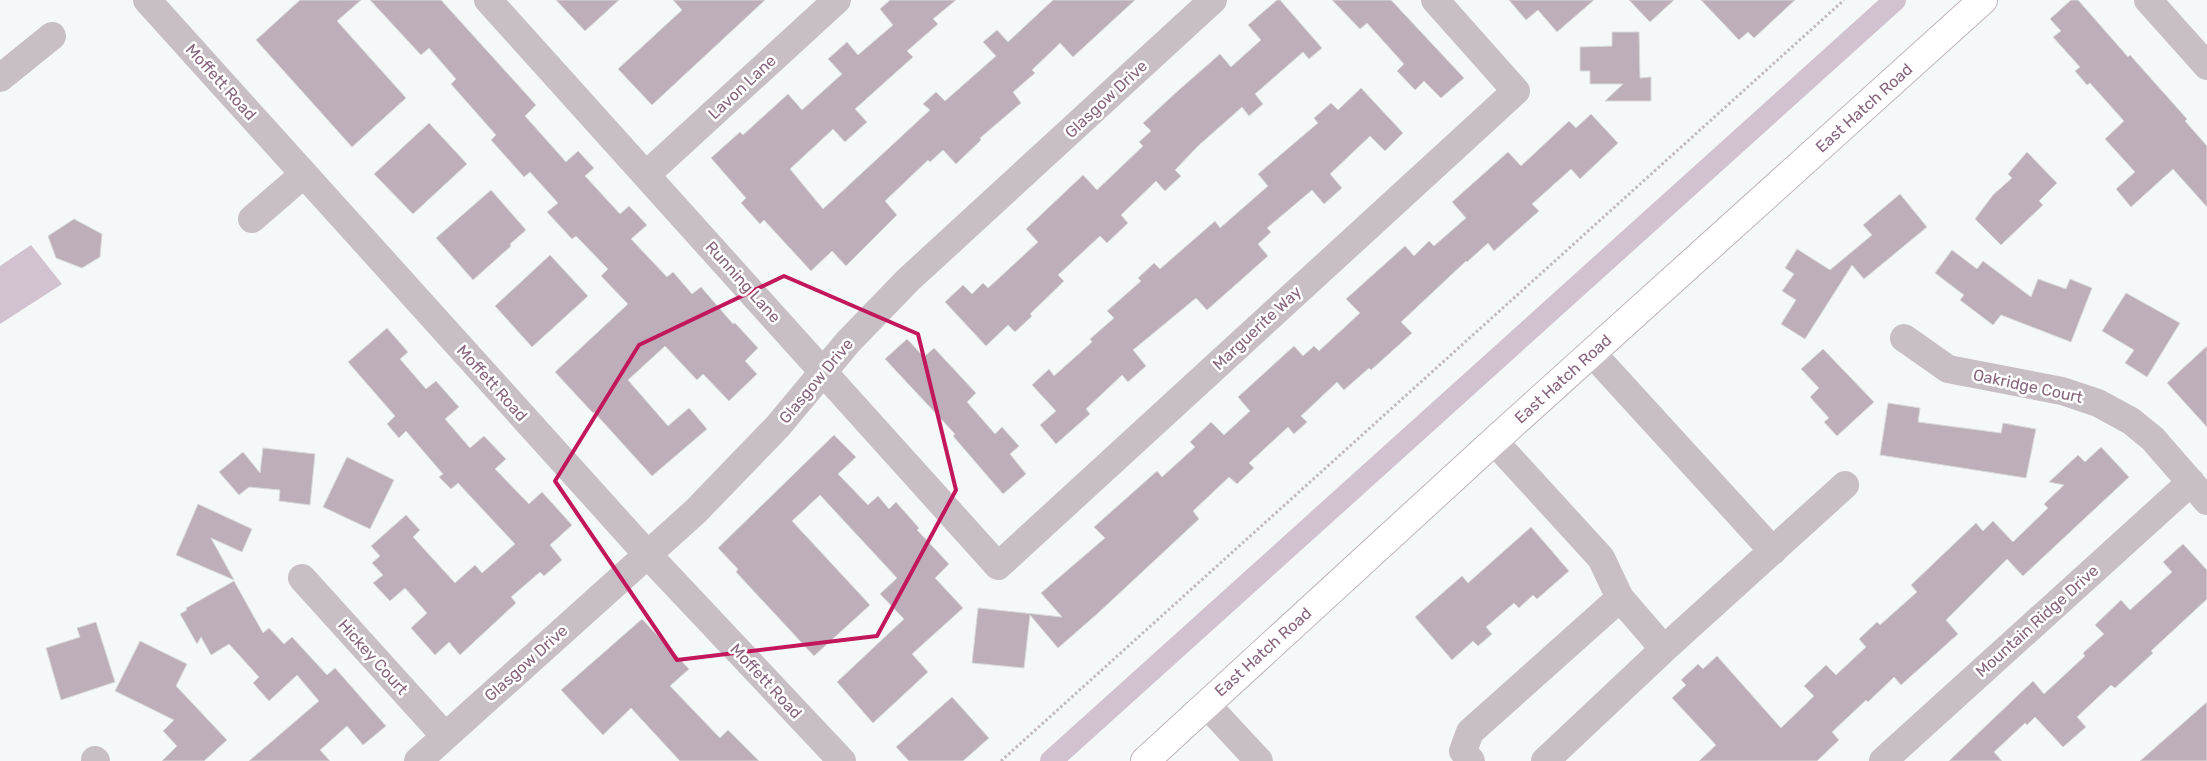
<svg xmlns="http://www.w3.org/2000/svg" width="2207" height="761" font-family="Rubik,sans-serif">
  <style>
    .water { fill: #d2c2cf }
    .lines { fill: none; stroke-linecap: round; stroke-linejoin: round }
    .canal { stroke: #d2c2cf; stroke-width: 22 }
    .building { fill: #bdaeba; stroke: #d8dada }
    .major-casing { stroke: #beb4bb; stroke-width: 30 }
    .path { stroke: #c0b9be; stroke-width: 3; stroke-dasharray: 2.5 2.5; stroke-linecap: butt }
    .minor { stroke: #c8bec5; stroke-width: 28 }
    .major { stroke: #fff; stroke-width: 28 }
    .marked { fill: none; stroke: #c2185b; stroke-width: 4; stroke-linejoin: round }
    .labels { text-anchor: middle; dominant-baseline: central; stroke-width: 5; stroke-linejoin: round; paint-order: stroke }
    .street-label { font-size: 16px; fill: #88657e; stroke: #fff }
  </style>
  <rect width="100%" height="100%" fill="#f5f8f8"/>
  <!-- water -->
  <path class="water" d="M 31,245 L 62,284 L 0,324 L 0,266 Z"/>
  <g class="lines">
    <!-- canal -->
    <path class="canal" d="M 1051,761 L 1895,0"/>
  </g>
  <!-- building -->
  <path class="building" d="M 300,0 L 361,0 L 337,21 L 406,98 L 352,147 L 256,40 Z
    M 370,0 L 441,0 L 536,105 L 525,116 L 566,162 L 578,151 L 594,168 L 585,176 L 620,214 L 629,206 L 647,225 L 631,239 L 667,277 L 673,272 L 692,294 L 701,287 L 733,324 L 735,323 L 758,348 L 745,361 L 757,374 L 729,401 L 703,374 L 697,380 L 665,346 L 628,380 L 668,426 L 689,408 L 707,429 L 652,476 L 594,412 L 593,413 L 555,372 L 628,304 L 601,276 L 608,269 L 576,236 L 572,239 L 547,212 L 558,203 L 530,172 L 524,177 L 491,140 L 496,135 L 451,84 L 456,79 L 429,48 L 421,55 Z
    M 556,0 L 619,0 L 585,31 Z
    M 673,0 L 765,0 L 652,105 L 618,69 L 682,10 Z
    M 890,0 L 956,0 L 933,19 L 938,24 L 907,51 L 913,57 L 855,109 L 867,122 L 845,142 L 833,129 L 790,169 L 823,209 L 930,110 L 923,104 L 936,92 L 945,101 L 996,56 L 983,42 L 997,30 L 1008,42 L 1053,0 L 1135,0 L 1073,57 L 1060,43 L 1032,70 L 1035,73 L 1013,92 L 1021,103 L 980,138 L 981,140 L 956,164 L 943,150 L 930,162 L 928,160 L 885,201 L 897,215 L 846,266 L 832,251 L 811,271 L 764,220 L 760,224 L 741,203 L 746,198 L 711,158 L 740,132 L 743,135 L 788,94 L 802,110 L 842,74 L 828,59 L 847,42 L 858,55 L 893,25 L 880,9 Z
    M 1277,0 L 1280,0 L 1322,48 L 1309,59 L 1303,52 L 1255,94 L 1263,104 L 1249,116 L 1242,107 L 1198,146 L 1175,170 L 1181,176 L 1165,191 L 1156,181 L 1121,215 L 1128,223 L 1107,243 L 1100,236 L 1058,275 L 1064,281 L 1030,314 L 1032,316 L 1015,332 L 1008,325 L 986,346 L 945,302 L 963,285 L 972,294 L 983,283 L 988,288 L 998,279 L 1038,242 L 1026,229 L 1083,175 L 1097,190 L 1143,146 L 1139,142 L 1151,131 L 1143,123 L 1180,89 L 1220,54 L 1231,67 L 1261,40 L 1248,25 Z
    M 1332,0 L 1391,0 L 1464,78 L 1441,98 L 1424,81 L 1415,90 L 1397,71 L 1404,64 L 1367,23 L 1360,29 Z
    M 1509,0 L 1594,0 L 1557,32 L 1538,10 L 1526,20 Z
    M 1629,0 L 1674,0 L 1650,22 Z
    M 1701,0 L 1795,0 L 1754,38 L 1748,32 L 1739,40 Z
    M 2071,0 L 2078,0 L 2128,57 L 2130,55 L 2187,119 L 2185,121 L 2207,146 L 2207,207 L 2173,169 L 2131,207 L 2116,189 L 2135,172 L 2105,139 L 2124,121 L 2090,83 L 2087,85 L 2075,71 L 2080,67 L 2053,37 L 2061,31 L 2050,19 Z
    M 1612,32 L 1639,32 L 1640,78 L 1651,77 L 1651,101 L 1605,101 L 1623,84 L 1590,84 L 1590,71 L 1580,71 L 1580,47 L 1612,46 Z
    M 1361,88 L 1403,133 L 1385,151 L 1370,136 L 1330,174 L 1342,188 L 1324,204 L 1312,190 L 1267,228 L 1271,232 L 1258,244 L 1268,256 L 1207,310 L 1196,298 L 1133,350 L 1146,366 L 1128,382 L 1122,375 L 1086,409 L 1090,414 L 1056,444 L 1040,425 L 1056,411 L 1032,385 L 1049,369 L 1054,376 L 1092,342 L 1090,339 L 1114,318 L 1107,311 L 1141,281 L 1138,278 L 1154,263 L 1160,269 L 1215,221 L 1220,228 L 1268,186 L 1258,174 L 1318,123 L 1314,118 L 1331,103 L 1338,110 Z
    M 1591,114 L 1618,143 L 1580,179 L 1571,169 L 1532,204 L 1539,211 L 1494,251 L 1488,243 L 1467,262 L 1466,261 L 1401,322 L 1412,333 L 1371,370 L 1369,368 L 1344,390 L 1337,382 L 1301,416 L 1307,422 L 1294,434 L 1288,427 L 1249,463 L 1254,468 L 1237,484 L 1229,477 L 1193,511 L 1199,519 L 1097,614 L 1058,648 L 1030,615 L 1024,668 L 972,663 L 978,608 L 1062,617 L 1041,593 L 1105,538 L 1094,527 L 1157,471 L 1162,477 L 1195,447 L 1190,442 L 1211,422 L 1224,435 L 1250,411 L 1238,397 L 1294,346 L 1303,356 L 1314,346 L 1319,351 L 1360,313 L 1346,299 L 1405,246 L 1414,256 L 1429,241 L 1434,246 L 1466,218 L 1452,202 L 1508,152 L 1521,166 L 1569,121 L 1576,128 Z
    M 429,123 L 467,164 L 413,214 L 374,174 Z
    M 2027,152 L 2057,183 L 2039,201 L 2043,205 L 2001,245 L 1975,219 L 1993,195 L 2012,178 L 2008,174 Z
    M 491,190 L 526,230 L 510,244 L 511,246 L 473,280 L 436,238 Z
    M 1900,194 L 1927,227 L 1864,279 L 1852,265 L 1805,339 L 1781,324 L 1796,300 L 1782,291 L 1794,274 L 1785,268 L 1797,249 L 1830,270 L 1872,235 L 1863,225 Z
    M 74,219 L 102,234 L 100,257 L 82,268 L 56,258 L 48,236 Z
    M 1952,250 L 1977,269 L 1983,261 L 2031,297 L 2038,279 L 2066,289 L 2070,279 L 2092,288 L 2071,342 L 2001,315 L 1993,325 L 1960,300 L 1964,295 L 1935,273 Z
    M 550,255 L 588,296 L 532,347 L 495,306 Z
    M 2126,293 L 2180,323 L 2147,377 L 2125,363 L 2134,350 L 2102,331 Z
    M 387,328 L 408,352 L 400,359 L 426,389 L 436,381 L 459,407 L 445,419 L 470,448 L 484,436 L 506,459 L 495,469 L 529,504 L 542,492 L 572,525 L 550,545 L 562,560 L 544,576 L 540,572 L 511,597 L 516,603 L 460,655 L 449,642 L 435,655 L 411,628 L 427,613 L 405,588 L 390,601 L 373,583 L 383,575 L 372,563 L 380,556 L 371,546 L 406,515 L 420,530 L 413,537 L 455,583 L 475,565 L 482,573 L 515,544 L 458,483 L 451,489 L 439,477 L 443,474 L 406,431 L 399,438 L 387,424 L 395,416 L 348,362 Z
    M 907,339 L 924,357 L 934,348 L 976,393 L 967,402 L 995,434 L 1002,427 L 1019,446 L 1010,454 L 1026,474 L 1003,494 L 953,436 L 955,434 L 885,359 Z
    M 2207,346 L 2207,427 L 2167,383 Z
    M 1823,349 L 1874,402 L 1837,436 L 1824,422 L 1829,418 L 1810,397 L 1819,388 L 1801,369 Z
    M 1888,403 L 1920,408 L 1918,422 L 2001,433 L 2003,423 L 2036,429 L 2026,478 L 1880,455 Z
    M 834,435 L 856,457 L 838,474 L 868,505 L 878,496 L 889,509 L 896,502 L 919,528 L 917,530 L 949,564 L 935,578 L 963,608 L 912,654 L 928,672 L 873,723 L 837,682 L 904,619 L 880,594 L 897,578 L 820,495 L 792,521 L 870,605 L 814,656 L 736,572 L 738,569 L 718,548 Z
    M 2101,447 L 2129,477 L 2023,576 L 2007,559 L 1946,620 L 1958,634 L 1901,685 L 1894,677 L 1868,702 L 1866,700 L 1832,732 L 1839,740 L 1817,761 L 1699,761 L 1716,745 L 1672,698 L 1686,685 L 1681,680 L 1698,664 L 1703,669 L 1717,656 L 1781,728 L 1814,696 L 1804,686 L 1826,665 L 1836,675 L 1866,647 L 1859,639 L 1877,622 L 1880,625 L 1917,592 L 1911,585 L 1976,523 L 1983,531 L 1993,521 L 2013,542 L 2048,508 L 2044,504 L 2064,485 L 2049,482 L 2078,455 L 2085,462 Z
    M 263,448 L 315,454 L 310,505 L 279,501 L 280,490 L 249,487 L 239,495 L 219,472 L 243,452 L 260,473 Z
    M 347,457 L 394,480 L 370,529 L 323,507 Z
    M 198,504 L 252,529 L 242,552 L 211,538 L 234,580 L 176,555 Z
    M 1531,527 L 1569,571 L 1537,599 L 1533,595 L 1519,608 L 1514,603 L 1486,627 L 1492,634 L 1478,646 L 1473,641 L 1452,660 L 1415,617 L 1462,576 L 1468,583 Z
    M 2183,544 L 2207,570 L 2207,599 L 2151,651 L 2153,653 L 2115,688 L 2111,685 L 2077,717 L 2086,727 L 2063,747 L 2035,717 L 2027,725 L 2025,723 L 1994,752 L 2002,761 L 1949,761 L 2033,681 L 2044,694 L 2085,656 L 2083,653 L 2104,634 L 2095,625 L 2121,600 L 2130,610 L 2172,572 L 2163,562 Z
    M 234,581 L 263,633 L 269,628 L 284,644 L 292,637 L 327,675 L 335,668 L 386,726 L 363,745 L 347,726 L 320,750 L 330,761 L 249,761 L 319,701 L 297,675 L 269,701 L 253,683 L 259,677 L 229,644 L 211,655 L 201,637 L 197,644 L 180,614 L 187,610 L 186,608 Z
    M 642,619 L 689,669 L 670,686 L 720,738 L 728,730 L 759,761 L 680,761 L 631,708 L 603,735 L 561,690 Z
    M 96,622 L 115,682 L 61,700 L 46,648 L 80,637 L 77,628 Z
    M 140,641 L 187,664 L 176,686 L 227,740 L 204,761 L 162,761 L 177,746 L 163,731 L 174,720 L 115,691 Z
    M 952,697 L 989,738 L 963,761 L 909,761 L 896,747 Z
    M 2207,702 L 2207,761 L 2140,761 Z"/>
  <g class="lines">
    <!-- major casing -->
    <g class="major-casing">
      <path id="major" d="M 1145,761 L 1494,441 L 1983,0"/>
    </g>
    <!-- path -->
    <path class="path" d="M 1001,761 L 1844,0"/>
    <!-- minor -->
    <path class="minor" d="M 147,0 L 647,554 L 842,761
      M 488,0 L 998,566 L 1516,91 L 1435,0
      M 2148,0 L 2207,66
      M 0,78 L 52,36
      M 646,175 L 837,0
      M 252,219 L 304,174
      M 1904,338 L 1948,369 L 2062,391 L 2098,403 L 2131,421 L 2153,439 L 2207,501
      M 1592,353 L 1773,551
      M 1494,441 L 1601,558 L 1620,598 L 1664,649 L 1545,761
      M 302,578 L 445,736
      M 1664,649 L 1845,485
      M 1206,704 L 1259,761
      M 95,760 L 96,761
      M 418,761 L 696,511 L 778,426 L 848,342 L 908,280 L 1213,0
      M 1471,761 L 1463,751 L 1470,732 L 1620,598
      M 1883,761 L 2191,482"/>
    <!-- major -->
    <use href="#major" class="major"/>
  </g>
  <!-- marked area -->
  <path class="marked" d="M 784,276 L 918,334 L 956,490 L 877,636 L 677,660 L 555,481 L 639,345 Z"/>
  <g class="labels">
    <!-- street labels -->
    <g class="street-label">
      <text transform="translate(221 82) rotate(48)">Moffett Road</text>
      <text transform="translate(742 87) rotate(-43)">Lavon Lane</text>
      <text transform="translate(1106 99) rotate(-43)">Glasgow Drive</text>
      <text transform="translate(1864 108) rotate(-42)">East Hatch Road</text>
      <text transform="translate(743 282) rotate(48)">Running Lane</text>
      <text transform="translate(1257 328) rotate(-43)">Marguerite Way</text>
      <text transform="translate(1563 379) rotate(-42)">East Hatch Road</text>
      <text transform="translate(816 381) rotate(-50)">Glasgow Drive</text>
      <text transform="translate(492 383) rotate(48)">Moffett Road</text>
      <text transform="translate(2028 386) rotate(12)">Oakridge Court</text>
      <text transform="translate(2037 621) rotate(-42)">Mountain Ridge Drive</text>
      <text transform="translate(1263 652) rotate(-42)">East Hatch Road</text>
      <text transform="translate(373 657) rotate(48)">Hickey Court</text>
      <text transform="translate(526 663) rotate(-42)">Glasgow Drive</text>
      <text transform="translate(766 681) rotate(47)">Moffett Road</text>
    </g>
  </g>
</svg>
